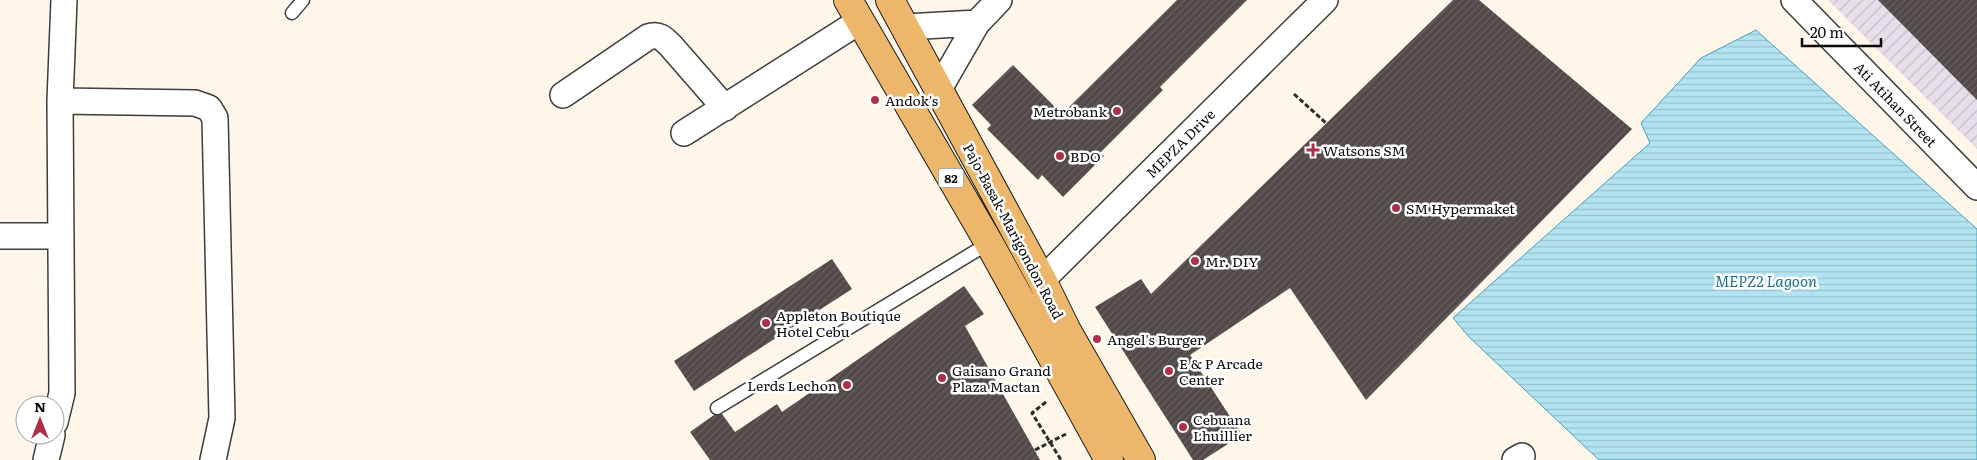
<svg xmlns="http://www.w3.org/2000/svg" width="1977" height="460" font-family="Literata,serif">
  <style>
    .industrial { fill: url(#industrial-furrows) }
    .water { fill: url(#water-rules); stroke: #41a3c0 }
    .building { fill: url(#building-hatch) }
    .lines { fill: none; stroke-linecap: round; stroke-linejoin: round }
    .service-casing { stroke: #3d3d3d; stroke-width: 15 }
    .minor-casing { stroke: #3d3d3d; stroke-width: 28 }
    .primary-casing { stroke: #1b1b1b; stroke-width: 30 }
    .path { stroke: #2c2c2c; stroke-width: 3; stroke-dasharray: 5 2.5; stroke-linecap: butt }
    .service { stroke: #fff; stroke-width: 12 }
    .minor { stroke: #fff; stroke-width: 25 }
    .primary { stroke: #ecb66b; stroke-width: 28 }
    .poi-dot { fill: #ad304b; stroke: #fff; stroke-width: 2 }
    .labels { text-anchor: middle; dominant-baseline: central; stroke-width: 5; stroke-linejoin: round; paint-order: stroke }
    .shield { fill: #fff; stroke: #545454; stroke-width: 1 }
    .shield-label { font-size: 12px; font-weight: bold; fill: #0a0a0a }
    .poi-label { font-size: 14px; fill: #0a0a0a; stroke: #fff; text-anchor: start }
    .street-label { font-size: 14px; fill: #0a0a0a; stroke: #fff }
    .water-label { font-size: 15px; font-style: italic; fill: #20728f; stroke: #fff }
  </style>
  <defs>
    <pattern id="industrial-furrows" width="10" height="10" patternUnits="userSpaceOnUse" patternTransform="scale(1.25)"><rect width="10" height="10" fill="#e6dfe9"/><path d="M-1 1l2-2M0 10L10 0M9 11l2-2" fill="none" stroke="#c4bec6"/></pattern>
    <pattern id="water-rules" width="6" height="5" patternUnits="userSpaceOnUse" patternTransform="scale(1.25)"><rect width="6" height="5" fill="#b3e3f0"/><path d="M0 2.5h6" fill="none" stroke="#99c1cc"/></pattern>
    <pattern id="building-hatch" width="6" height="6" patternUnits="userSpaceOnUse" patternTransform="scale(1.25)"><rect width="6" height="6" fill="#524a48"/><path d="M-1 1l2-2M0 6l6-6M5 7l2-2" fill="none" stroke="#66605e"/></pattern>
  </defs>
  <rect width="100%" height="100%" fill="#fdf6e9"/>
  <!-- industrial -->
  <path class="industrial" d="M 1828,0 L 1977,0 L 1977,149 Z"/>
  <!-- water -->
  <path class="water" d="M 1756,30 L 1977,229 L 1977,460 L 1599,460 L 1469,337 L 1453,318 L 1650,143 L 1641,123 L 1701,58 Z"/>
  <!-- building -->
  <path class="building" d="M 1177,0 L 1247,0 L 1160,87 L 1163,90 L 1100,153 L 1104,156 L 1063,197 L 1042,175 L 1038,180 L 987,129 L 991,125 L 972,105 L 1013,65 L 1062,114 Z
    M 1453,0 L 1479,0 L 1632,129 L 1366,400 L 1290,288 L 1190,355 L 1242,435 L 1203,460 L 1193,460 L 1095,307 L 1141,279 L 1151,294 Z
    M 1878,0 L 1977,0 L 1977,100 Z
    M 832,259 L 852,289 L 694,391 L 674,361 Z
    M 964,286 L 984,314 L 965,326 L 1040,460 L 710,460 L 690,432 L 714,415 L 722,414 L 735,432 L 777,404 L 782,412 Z"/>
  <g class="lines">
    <!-- service casing -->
    <g class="service-casing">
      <path id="service" d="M 292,13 L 303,0
        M 717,408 L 989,243"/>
    </g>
    <!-- minor casing -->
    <g class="minor-casing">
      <path id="minor" d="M 1794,0 L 1977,187
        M 905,27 L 977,23
        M 939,89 L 977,23 L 999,0
        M 563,95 L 648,37 C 659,33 664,39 671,46 L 725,108
        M 60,101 L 195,103 L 209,108 L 215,118 L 222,418 L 213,460
        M 684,133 L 860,21
        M 0,236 L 61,236
        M 1042,280 L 1325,0
        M 55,422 L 62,393 L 60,101 L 64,0
        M 46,460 L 52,435
        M 1515,460 L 1522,456"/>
    </g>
    <!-- primary casing -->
    <g class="primary-casing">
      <path id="primary" d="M 848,0 L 989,243 L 1109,460
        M 890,0 L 1042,280 L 1067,331 L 1141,460"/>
    </g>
    <!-- path -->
    <path class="path" d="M 1294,94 L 1326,123
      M 1046,402 L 1032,413 L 1061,460
      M 1035,450 L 1066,434"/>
    <!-- service -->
    <use href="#service" class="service"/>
    <!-- minor -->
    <use href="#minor" class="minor"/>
    <!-- primary -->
    <use href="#primary" class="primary"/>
  </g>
  <!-- markers -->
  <g class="poi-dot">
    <circle cx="875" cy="100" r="5"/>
    <circle cx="1117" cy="111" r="5"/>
    <path d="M1310.5 142.5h5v5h5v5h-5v5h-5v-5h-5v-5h5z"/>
    <circle cx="1060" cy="156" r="5"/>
    <circle cx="1396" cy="208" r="5"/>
    <circle cx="1195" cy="261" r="5"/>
    <circle cx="766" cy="323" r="5"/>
    <circle cx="1097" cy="339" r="5"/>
    <circle cx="1169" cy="371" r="5"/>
    <circle cx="942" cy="378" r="5"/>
    <circle cx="847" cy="385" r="5"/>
    <circle cx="1183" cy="427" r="5"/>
  </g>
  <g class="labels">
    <!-- shield labels -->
    <rect class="shield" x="938.5" y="168.5" width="25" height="19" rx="4"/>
    <g class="shield-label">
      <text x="951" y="178">82</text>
    </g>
    <!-- poi labels -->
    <g class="poi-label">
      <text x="885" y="100">Andok's</text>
      <text x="1107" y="111" text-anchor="end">Metrobank</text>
      <text x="1323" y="150">Watsons SM</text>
      <text x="1070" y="156">BDO</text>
      <text x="1406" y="208">SM Hypermaket</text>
      <text x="1205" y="261">Mr. DIY</text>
      <text x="776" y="315">Appleton Boutique<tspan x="776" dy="16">Hotel Cebu</tspan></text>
      <text x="1107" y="339">Angel's Burger</text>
      <text x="1179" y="363">E &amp; P Arcade<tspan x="1179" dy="16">Center</tspan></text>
      <text x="952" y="370">Gaisano Grand<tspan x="952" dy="16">Plaza Mactan</tspan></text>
      <text x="837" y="385" text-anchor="end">Lerds Lechon</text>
      <text x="1193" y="419">Cebuana<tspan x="1193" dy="16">Lhuillier</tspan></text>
    </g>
    <!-- street labels -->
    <g class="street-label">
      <text transform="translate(1896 104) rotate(46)">Ati Atihan Street</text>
      <text transform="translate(1180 143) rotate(-45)">MEPZA Drive</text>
      <text transform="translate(1014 231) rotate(62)">Pajo-Basak-Marigondon Road</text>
    </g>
    <!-- water labels -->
    <g class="water-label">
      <text x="1766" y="280">MEPZ2 Lagoon</text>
    </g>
  </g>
  <!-- north arrow -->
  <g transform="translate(40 420)"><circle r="24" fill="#ffffff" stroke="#9d9d9d"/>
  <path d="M0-4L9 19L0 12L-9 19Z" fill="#ad304b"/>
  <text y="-8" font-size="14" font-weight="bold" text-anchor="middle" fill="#0a0a0a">N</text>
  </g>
  <!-- scale -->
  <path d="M1802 38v8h79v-8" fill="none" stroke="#0a0a0a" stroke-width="2.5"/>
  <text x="1810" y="38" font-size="15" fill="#0a0a0a" stroke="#ffffff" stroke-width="4" paint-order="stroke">20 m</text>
</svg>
